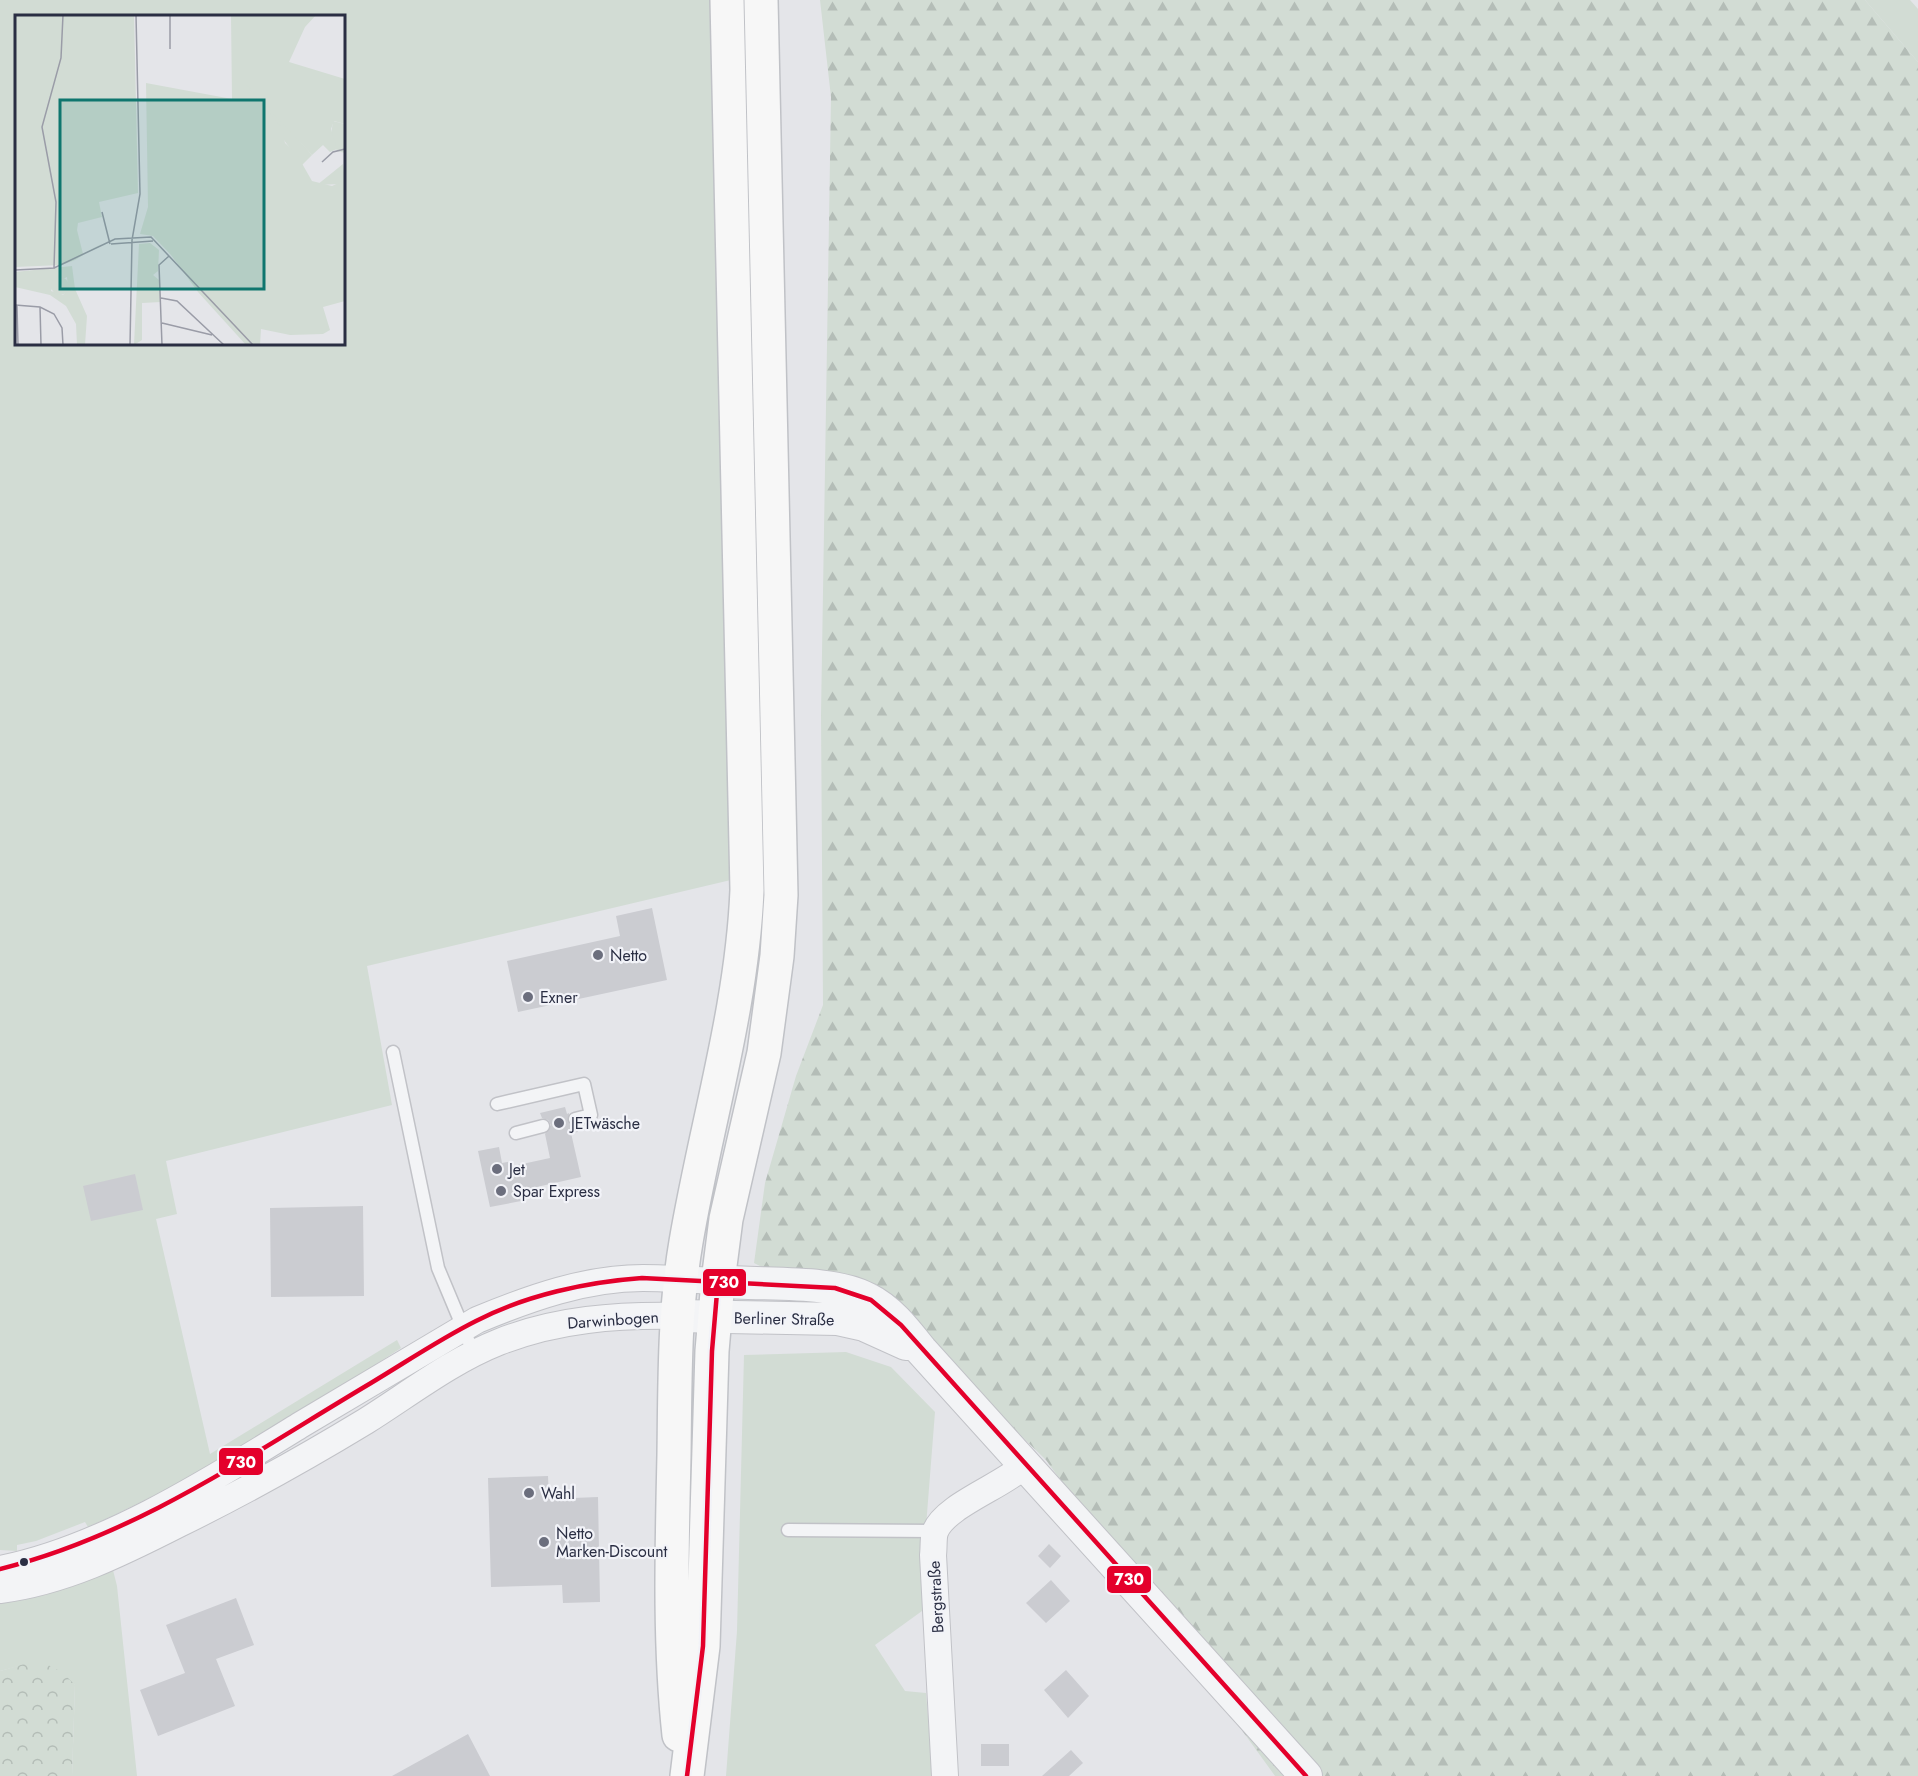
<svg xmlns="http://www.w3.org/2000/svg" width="1918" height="1776" font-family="Jost,sans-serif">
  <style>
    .green { fill: #d2dcd4; fill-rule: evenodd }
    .forest { fill: url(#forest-firs) }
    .park { fill: url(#park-crowns) }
    .building { fill: #cbccd1 }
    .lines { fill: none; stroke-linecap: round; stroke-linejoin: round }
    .service-casing { stroke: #c1c2c7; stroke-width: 15 }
    .minor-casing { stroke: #c1c2c7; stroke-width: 28 }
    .tertiary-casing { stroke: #c1c2c7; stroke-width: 34 }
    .primary-casing { stroke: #c0c2c7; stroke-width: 36 }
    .service { stroke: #f3f4f6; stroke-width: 12 }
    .minor { stroke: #f3f4f6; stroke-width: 26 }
    .tertiary { stroke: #f3f4f6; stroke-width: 32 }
    .primary { stroke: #f7f7f7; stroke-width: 33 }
    .bus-1-casing { stroke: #f2f3f8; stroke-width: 9 }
    .bus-1 { stroke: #e4002b; stroke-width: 4.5 }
    .poi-dot { fill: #6b6e7d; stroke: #f2f3f8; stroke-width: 2 }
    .bus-dot { fill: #2a2e43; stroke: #f2f3f8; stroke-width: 2 }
    .labels { text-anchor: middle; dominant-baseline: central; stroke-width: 4.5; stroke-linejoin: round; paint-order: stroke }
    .poi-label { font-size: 16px; fill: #2a2e43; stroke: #f2f3f8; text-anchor: start }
    .street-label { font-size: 16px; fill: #2a2e43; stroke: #f2f3f8 }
    .inset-road { fill: none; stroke: #9a9ca7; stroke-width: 1.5 }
    .view { fill: #0f766e; fill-opacity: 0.15; stroke: #0f766e; stroke-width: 3 }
    .inset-edge { fill: none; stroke: #2a2e43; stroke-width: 3 }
    .line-badge { stroke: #f2f3f8; stroke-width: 2 }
    .badge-label { font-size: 16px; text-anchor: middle; font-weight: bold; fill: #fff }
  </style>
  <defs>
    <pattern id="forest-firs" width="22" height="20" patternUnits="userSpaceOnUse" patternTransform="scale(1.5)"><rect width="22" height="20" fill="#d2dcd4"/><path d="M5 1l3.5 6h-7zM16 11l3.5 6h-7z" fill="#b4bdb7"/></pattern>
    <pattern id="park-crowns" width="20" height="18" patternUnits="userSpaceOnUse" patternTransform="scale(1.5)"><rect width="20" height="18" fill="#d2dcd4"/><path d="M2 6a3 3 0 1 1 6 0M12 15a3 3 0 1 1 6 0" fill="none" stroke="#b4bdb7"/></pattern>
  </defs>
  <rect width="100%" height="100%" fill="#e4e5e9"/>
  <!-- green -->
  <path class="green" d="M 0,0 L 715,0 L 735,879 L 367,966 L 392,1105 L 166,1161 L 177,1214 L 156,1219 L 210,1454 L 397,1340 L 401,1348 C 300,1414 199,1478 88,1527 L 85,1522 L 36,1541 L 17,1545 L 17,1551 L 0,1550 ZM 16,16 L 344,16 L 344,344 L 16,344 Z
    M 1865,0 L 1910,0 L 1918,9 L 1918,62 Z
    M 846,1352 L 891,1367 L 935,1412 L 924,1552 L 929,1599 L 922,1611 L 875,1645 L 905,1691 L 926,1693 L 933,1776 L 726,1776 L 737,1631 L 744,1355 Z
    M 111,1562 L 117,1586 L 137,1776 L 72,1776 L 75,1685 L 38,1661 L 0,1671 L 0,1596 Z"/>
  <!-- forest -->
  <path class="forest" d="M 820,0 L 1865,0 L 1918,62 L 1918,1776 L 1275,1776 L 1046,1460 L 906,1323 L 776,1274 L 754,1263 L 765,1183 L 796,1076 L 823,1005 L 821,715 L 831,97 Z"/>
  <!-- park -->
  <path class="park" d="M 38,1660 L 62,1672 L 75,1685 L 72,1776 L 0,1776 L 0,1671 Z"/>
  <!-- building -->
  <path class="building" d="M 652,908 L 667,980 L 518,1012 L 507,961 L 620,936 L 616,916 Z
    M 565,1107 L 567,1114 L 569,1113 L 569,1124 L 577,1127 L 578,1132 L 571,1133 L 581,1177 L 519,1191 L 521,1201 L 490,1207 L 478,1151 L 499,1147 L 502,1163 L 512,1161 L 513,1166 L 550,1158 L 545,1134 L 551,1125 L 548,1120 L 542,1118 L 540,1113 Z
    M 135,1174 L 143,1210 L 91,1221 L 83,1186 Z
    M 363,1206 L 364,1296 L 271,1297 L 270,1208 Z
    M 548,1476 L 549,1499 L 598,1497 L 600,1602 L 563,1603 L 562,1585 L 491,1587 L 488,1478 Z
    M 1049,1544 L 1061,1556 L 1050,1568 L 1038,1556 Z
    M 1051,1580 L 1070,1601 L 1046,1623 L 1026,1603 Z
    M 236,1598 L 254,1645 L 216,1659 L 235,1706 L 158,1736 L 140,1690 L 185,1673 L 166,1625 Z
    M 1066,1670 L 1089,1696 L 1068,1718 L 1044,1690 Z
    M 468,1734 L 490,1776 L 392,1776 Z
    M 981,1744 L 1009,1744 L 1009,1766 L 981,1766 Z
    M 1071,1750 L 1083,1763 L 1069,1776 L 1042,1776 Z"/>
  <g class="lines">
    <!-- service casing -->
    <g class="service-casing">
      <path id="service" d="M 393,1052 L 438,1268 L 474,1354
        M 497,1104 L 584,1084 L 591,1115 L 575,1119
        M 516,1133 L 543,1126
        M 788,1530 L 935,1531"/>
    </g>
    <!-- minor casing -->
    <g class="minor-casing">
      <path id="minor" d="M 0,1569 C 103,1549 213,1479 302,1424 C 360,1389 419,1355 477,1320 C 530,1298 586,1278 643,1278 C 668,1278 693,1280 718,1281
        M 0,1590 C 64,1582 122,1553 179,1524 C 242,1493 305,1458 366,1421 C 409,1394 451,1361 499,1342 C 557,1319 616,1315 678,1316
        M 945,1776 L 933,1555 C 934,1548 933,1538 935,1532 C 944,1506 1003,1486 1025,1465"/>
    </g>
    <!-- tertiary casing -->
    <g class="tertiary-casing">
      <path id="tertiary" d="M 718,1281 C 762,1286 831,1279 868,1299 C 890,1310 906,1331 921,1350 L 1306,1776
        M 678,1316 L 837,1319 L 864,1325 L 906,1344"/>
    </g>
    <!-- primary casing -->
    <g class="primary-casing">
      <path id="primary" d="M 679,1735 C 669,1642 672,1548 674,1455 C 675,1384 674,1312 686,1242 C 706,1124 742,1010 747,890 L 727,0
        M 687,1776 L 703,1646 L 712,1351 L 718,1281 L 726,1219 L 764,1053 L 777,956 L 781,895 L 761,0"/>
    </g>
    <!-- service -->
    <use href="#service" class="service"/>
    <!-- minor -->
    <use href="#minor" class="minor"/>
    <!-- tertiary -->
    <use href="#tertiary" class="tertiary"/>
    <!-- primary -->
    <use href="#primary" class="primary"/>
    <!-- bus-1 casing -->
    <g class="bus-1-casing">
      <path id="bus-1" d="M 0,1569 C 137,1535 251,1454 371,1383 C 406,1362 440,1339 476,1321 C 526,1295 587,1282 642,1278 L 835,1288 L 871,1300 L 901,1325 L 1306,1776
        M 687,1776 L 703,1646 L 712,1351 L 718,1281"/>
    </g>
    <!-- bus-1 -->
    <use href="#bus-1" class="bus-1"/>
  </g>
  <!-- markers -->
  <g class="poi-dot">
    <circle cx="598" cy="955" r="6"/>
    <circle cx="528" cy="997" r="6"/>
    <circle cx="559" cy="1123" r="6"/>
    <circle cx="497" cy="1169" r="6"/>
    <circle cx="501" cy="1191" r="6"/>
    <circle cx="529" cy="1493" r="6"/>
    <circle cx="544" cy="1542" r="6"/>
  </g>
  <circle class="bus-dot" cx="24" cy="1562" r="5"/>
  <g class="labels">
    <!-- poi labels -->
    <g class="poi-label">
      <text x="610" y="955">Netto</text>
      <text x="540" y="997">Exner</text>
      <text x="571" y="1123">JETwäsche</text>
      <text x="509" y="1169">Jet</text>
      <text x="513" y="1191">Spar Express</text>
      <text x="541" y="1493">Wahl</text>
      <text x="556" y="1533">Netto<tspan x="556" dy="18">Marken-Discount</tspan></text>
    </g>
    <!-- street labels -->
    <g class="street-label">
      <text transform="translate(784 1319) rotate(1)">Berliner Straße</text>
      <text transform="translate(613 1320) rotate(-4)">Darwinbogen</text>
      <text transform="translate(936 1597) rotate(-93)">Bergstraße</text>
    </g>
  </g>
  <!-- overview -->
  <g transform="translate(15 15)">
    <rect width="330" height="330" fill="#e4e5e9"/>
    <path d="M 0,0 L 119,0 L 123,178 L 84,187 L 87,202 L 63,208 L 62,215 L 68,239 L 88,228 L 60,245 L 47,250 L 0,252 ZM 228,62 L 297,140 L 287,150 L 224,63 ZM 318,106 L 330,109 L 330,138 L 322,136 L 316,120 ZM 328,149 L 330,165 L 325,169 L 302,170 ZM 135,228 L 144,235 L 143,256 L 138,260 L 144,265 L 146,287 L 127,288 L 127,325 L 119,330 L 124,229 ZM 57,251 L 60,274 L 72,301 L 70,330 L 62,330 L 61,309 L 51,291 L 35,280 L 0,272 L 0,257 ZM 52,262 L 53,274 L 48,280 L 36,276 L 39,268 Z" fill="#d2dcd4" fill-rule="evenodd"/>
    <path d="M 216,0 L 301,0 L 290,12 L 274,47 L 330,64 L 330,109 L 319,106 L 316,114 L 322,134 L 315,137 L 308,130 L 297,140 L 225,63 L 267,113 L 270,128 L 281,138 L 297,166 L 317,171 L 330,165 L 330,286 L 308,292 L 315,315 L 308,319 L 275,320 L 246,314 L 245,330 L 231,330 L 183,277 L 156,240 L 138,221 L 125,219 L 133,192 L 131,68 L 217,84 Z" fill="#d2dcd4"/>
    <path d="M36 271a9 9 0 1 1 18 0a9 9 0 1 1-18 0Z" fill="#d2dcd4"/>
    <path class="inset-road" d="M 155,0 L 155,34M 307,147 L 318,137 L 330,134M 87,197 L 95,229M 96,229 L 138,226M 39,253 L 41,187 L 27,112 L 46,43 L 48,0M 39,253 L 100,224 L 136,222 L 238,330M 0,255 L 40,253M 146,283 L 162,286 L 209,330M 0,290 L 25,292 L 39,299 L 47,313 L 48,330M 2,291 L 3,330M 25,292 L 26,330M 147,308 L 197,320M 115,330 L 117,225 L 125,179 L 121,0M 147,330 L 144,250 L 154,241"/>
    <path class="view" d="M 45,85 L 249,85 L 249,274 L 45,274 Z"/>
    <rect width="330" height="330" class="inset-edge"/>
  </g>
  <g class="line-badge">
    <rect x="702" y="1268" width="45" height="29" rx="6" fill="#e4002b"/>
    <rect x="218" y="1447" width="46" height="29" rx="6" fill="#e4002b"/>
    <rect x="1106" y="1565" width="46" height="29" rx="6" fill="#e4002b"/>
  </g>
  <g class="badge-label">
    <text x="724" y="1288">730</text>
    <text x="241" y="1468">730</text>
    <text x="1129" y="1585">730</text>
  </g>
</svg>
